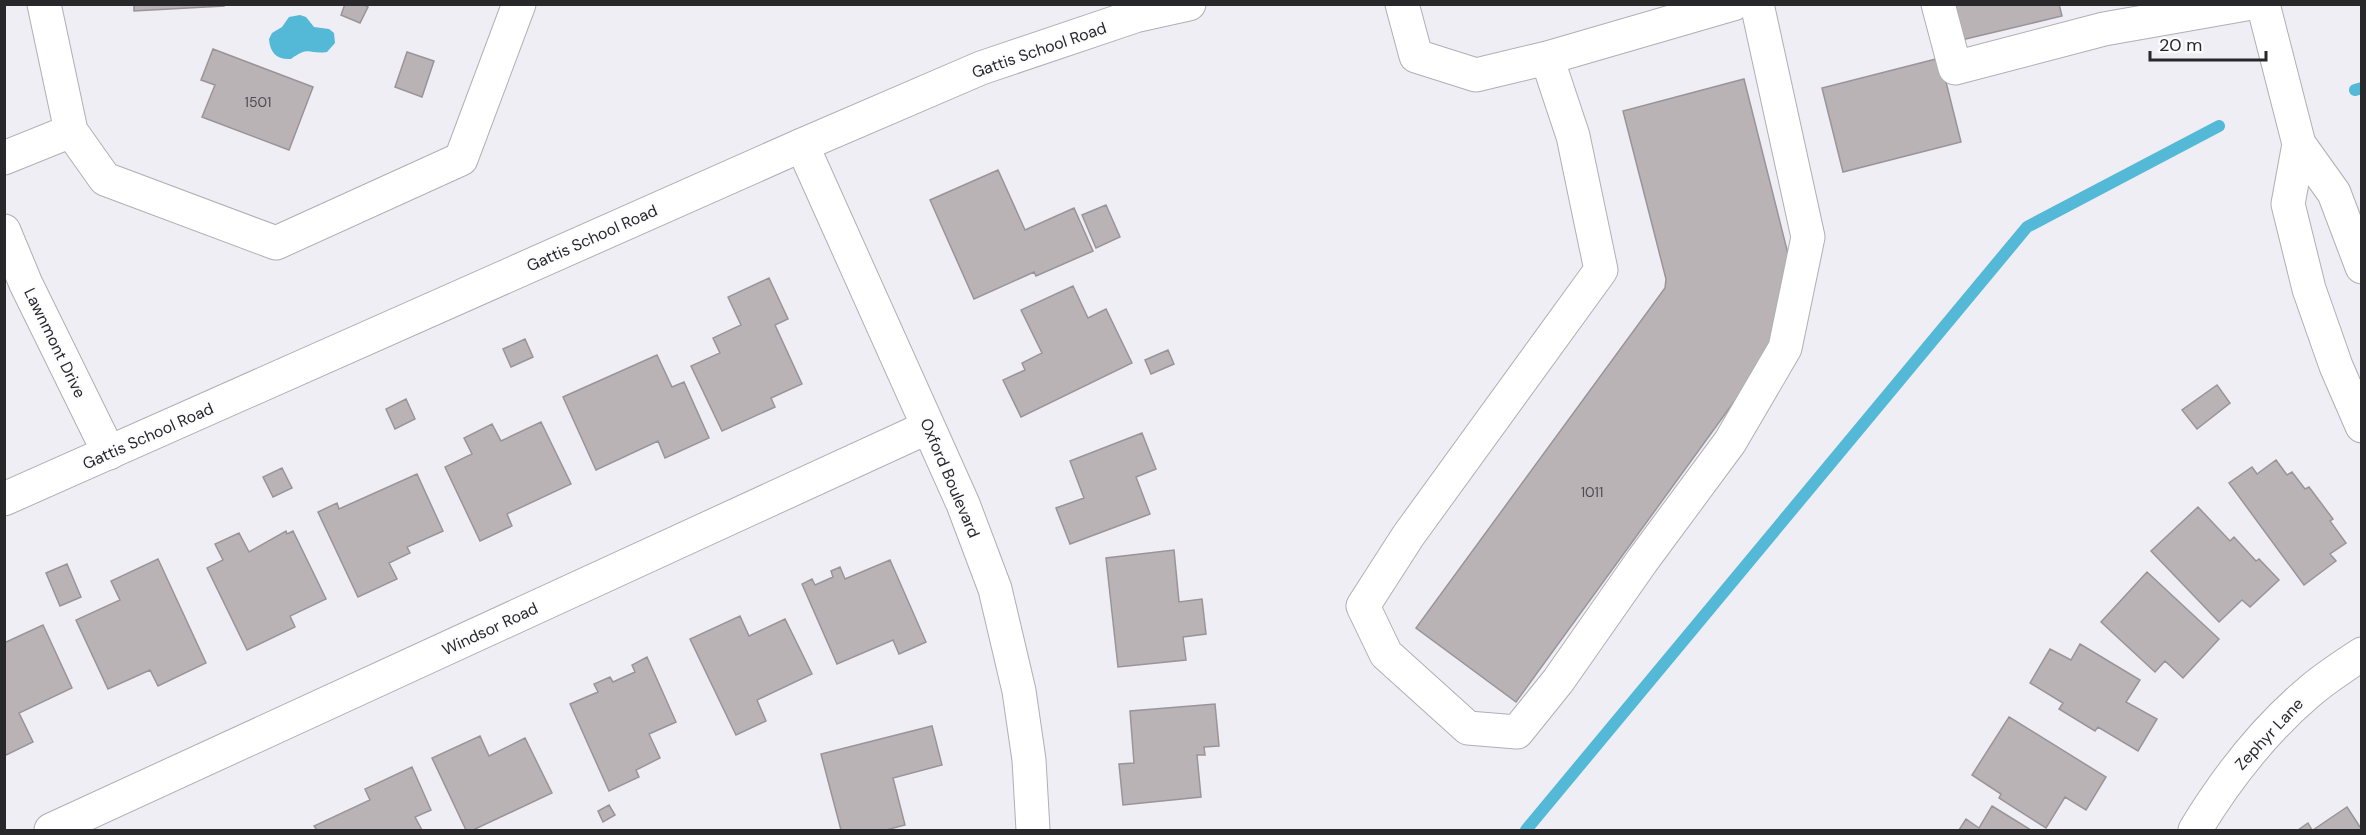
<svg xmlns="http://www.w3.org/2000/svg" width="2366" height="835" font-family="'DM Sans',sans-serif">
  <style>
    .water { fill: #54b8d7 }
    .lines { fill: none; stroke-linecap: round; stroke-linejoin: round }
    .stream { stroke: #54b8d7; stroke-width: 12 }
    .building { fill: #b9b3b6; stroke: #9a9498; stroke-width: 1.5 }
    .minor-casing { stroke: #afafb5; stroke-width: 35 }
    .major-casing { stroke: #afafb5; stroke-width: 35 }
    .minor { stroke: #fff; stroke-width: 33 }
    .major { stroke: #fff; stroke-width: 33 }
    .labels { text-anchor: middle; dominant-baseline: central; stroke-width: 4.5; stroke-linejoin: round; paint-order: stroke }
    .number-label { font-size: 14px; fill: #4c4b4e }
    .street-label { font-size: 16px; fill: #28282b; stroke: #fcfcfe }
  </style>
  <rect width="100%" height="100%" fill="#eeeef4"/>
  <!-- water -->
  <path class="water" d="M 300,15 L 306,17 L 314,27 L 329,29 L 334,33 L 335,43 L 327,52 C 309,55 310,45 291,59 C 277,60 270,53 269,39 L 272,33 L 282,27 L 289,17 Z"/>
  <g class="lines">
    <!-- stream -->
    <path class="stream" d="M 2355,90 L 2362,88
      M 1526,830 L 2027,227 L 2219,126"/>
  </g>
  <!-- building -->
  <path class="building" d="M 134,4 L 224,4 L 224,6 L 134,11 Z
    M 345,4 L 362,4 L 368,7 L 360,23 L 341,15 Z
    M 1949,4 L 2059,4 L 2062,16 L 1957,41 Z
    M 213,49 L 313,87 L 289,150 L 202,117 L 215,85 L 201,80 Z
    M 407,52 L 434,61 L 422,97 L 395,87 Z
    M 1940,58 L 1961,142 L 1843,172 L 1822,88 Z
    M 1744,79 L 1788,254 L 1768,355 L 1516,702 L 1416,628 L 1665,288 L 1666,279 L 1623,111 Z
    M 998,170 L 1025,230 L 1074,208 L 1093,251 L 1036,276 L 1034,272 L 974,299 L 930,200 Z
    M 1106,205 L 1120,237 L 1096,248 L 1082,215 Z
    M 769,278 L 788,319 L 775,325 L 802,384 L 771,398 L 775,407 L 722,431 L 691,366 L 720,353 L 713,338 L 741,325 L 728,297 Z
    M 1073,286 L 1088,318 L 1106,309 L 1132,363 L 1021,417 L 1003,380 L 1025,370 L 1022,363 L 1042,353 L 1021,310 Z
    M 525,339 L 533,357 L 511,367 L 503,349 Z
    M 1168,350 L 1174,364 L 1151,374 L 1145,360 Z
    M 657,355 L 672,387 L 684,382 L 709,438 L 665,458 L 658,441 L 596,470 L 563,397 Z
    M 2217,385 L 2230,403 L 2197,429 L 2182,410 Z
    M 406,399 L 415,419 L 395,429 L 386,409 Z
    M 541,422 L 571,484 L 507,514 L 512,526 L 480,541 L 445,467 L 472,454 L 464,438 L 492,424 L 501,441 Z
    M 1142,433 L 1156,469 L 1136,477 L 1150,514 L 1070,544 L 1056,508 L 1084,498 L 1070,461 Z
    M 2276,460 L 2287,475 L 2292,472 L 2305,489 L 2309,487 L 2333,519 L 2330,521 L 2346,543 L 2330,554 L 2336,561 L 2304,585 L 2229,483 L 2252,467 L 2257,474 Z
    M 282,468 L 292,488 L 273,497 L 263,477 Z
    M 417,474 L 443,531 L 407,547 L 410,553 L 389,563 L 397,579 L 358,597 L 318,512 L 337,503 L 339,509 Z
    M 2198,507 L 2230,541 L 2234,537 L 2256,561 L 2259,559 L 2279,580 L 2250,607 L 2242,600 L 2219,622 L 2151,551 Z
    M 286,531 L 287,534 L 293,531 L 326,599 L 290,616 L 295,627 L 247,650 L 207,568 L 223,560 L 215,544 L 239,533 L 249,552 Z
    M 1174,550 L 1179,602 L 1202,599 L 1206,634 L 1183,637 L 1186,660 L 1118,667 L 1106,558 Z
    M 158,559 L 206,663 L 158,686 L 150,670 L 108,689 L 76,620 L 120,600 L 111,581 Z
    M 890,560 L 926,642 L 899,654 L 893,640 L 837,664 L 802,584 L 812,579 L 815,585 L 833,577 L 831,571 L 840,567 L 845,579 Z
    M 67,564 L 81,597 L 60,606 L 46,573 Z
    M 2147,572 L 2219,639 L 2183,678 L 2165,661 L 2155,672 L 2101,622 Z
    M 740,616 L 749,636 L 785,619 L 812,674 L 757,700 L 766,721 L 736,735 L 690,639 Z
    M 43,625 L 72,688 L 19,713 L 33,742 L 4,756 L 4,643 Z
    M 2080,644 L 2140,680 L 2126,702 L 2157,719 L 2138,751 L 2098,727 L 2095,731 L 2059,709 L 2063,703 L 2030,683 L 2050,649 L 2071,660 Z
    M 647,657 L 676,722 L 649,734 L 660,758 L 636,770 L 639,777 L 609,791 L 570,704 L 598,692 L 594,684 L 610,677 L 613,682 L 635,672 L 632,665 Z
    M 1215,704 L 1219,746 L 1204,747 L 1205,755 L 1197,755 L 1201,797 L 1123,805 L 1119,764 L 1134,763 L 1130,711 Z
    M 2009,717 L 2106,777 L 2086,810 L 2065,797 L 2046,828 L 1999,798 L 2001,794 L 1972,775 Z
    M 932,726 L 942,765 L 893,778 L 905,825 L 886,830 L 841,830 L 821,754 Z
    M 480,736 L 489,756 L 525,738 L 552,793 L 473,830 L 466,830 L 432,758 Z
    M 412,767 L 431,810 L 415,817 L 422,830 L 317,830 L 314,826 L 370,800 L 365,789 Z
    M 609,805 L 615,815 L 603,822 L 598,811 Z
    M 1992,806 L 2031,830 L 1959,830 L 1966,819 L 1979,828 Z
    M 2347,807 L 2362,830 L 2313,830 Z
    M 2308,823 L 2312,830 L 2298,830 Z"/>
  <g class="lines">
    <!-- minor casing -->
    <g class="minor-casing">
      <path id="minor" d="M 44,4 L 71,131 L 105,179 L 276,243 L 461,159 L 519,4
        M 1402,4 L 1416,56 L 1476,75 L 1547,58 L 1733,4
        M 1938,4 L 1955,68 L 2104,29 L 2246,4
        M 1547,58 L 1573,136 L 1601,270 L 1408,536 L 1363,606 L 1386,654 L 1468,728 L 1517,732 L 1558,681 L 1642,561 L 1730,442 L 1785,348 L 1808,237 L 1757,4
        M 802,145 L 963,504 L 995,589 L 1019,691 L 1029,760 L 1033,830
        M 4,158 L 71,131
        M 4,231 L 26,284 L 109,453
        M 51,830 L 928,427
        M 2195,830 C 2226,779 2263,731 2309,692 C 2325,678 2344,666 2362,654"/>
    </g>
    <!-- major casing -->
    <g class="major-casing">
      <path id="major" d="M 2263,4 L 2299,144 L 2334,193 L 2362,267
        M 2299,144 L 2288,204 L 2309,289 L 2336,366 L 2362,426
        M 4,499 L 802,145 L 981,68 L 1135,16 L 1189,4"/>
    </g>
    <!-- minor -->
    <use href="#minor" class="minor"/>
    <!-- major -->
    <use href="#major" class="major"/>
  </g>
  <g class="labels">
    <!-- number labels -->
    <g class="number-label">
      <text x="258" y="102">1501</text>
      <text x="1592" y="492">1011</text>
    </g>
    <!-- street labels -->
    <g class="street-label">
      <text transform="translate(1039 50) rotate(-19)">Gattis School Road</text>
      <text transform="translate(592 238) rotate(-24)">Gattis School Road</text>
      <text transform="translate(55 343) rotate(64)">Lawnmont Drive</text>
      <text transform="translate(148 436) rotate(-24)">Gattis School Road</text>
      <text transform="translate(950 478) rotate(67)">Oxford Boulevard</text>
      <text transform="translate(490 629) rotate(-25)">Windsor Road</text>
      <text transform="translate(2269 734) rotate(-47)">Zephyr Lane</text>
    </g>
  </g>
  <!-- border -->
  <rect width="2366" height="835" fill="none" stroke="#28282b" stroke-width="12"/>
  <!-- scale -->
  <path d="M2150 51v9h116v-9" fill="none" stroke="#28282b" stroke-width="3"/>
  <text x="2159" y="51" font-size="18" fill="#28282b" stroke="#fcfcfe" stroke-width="4.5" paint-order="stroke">20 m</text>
</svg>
